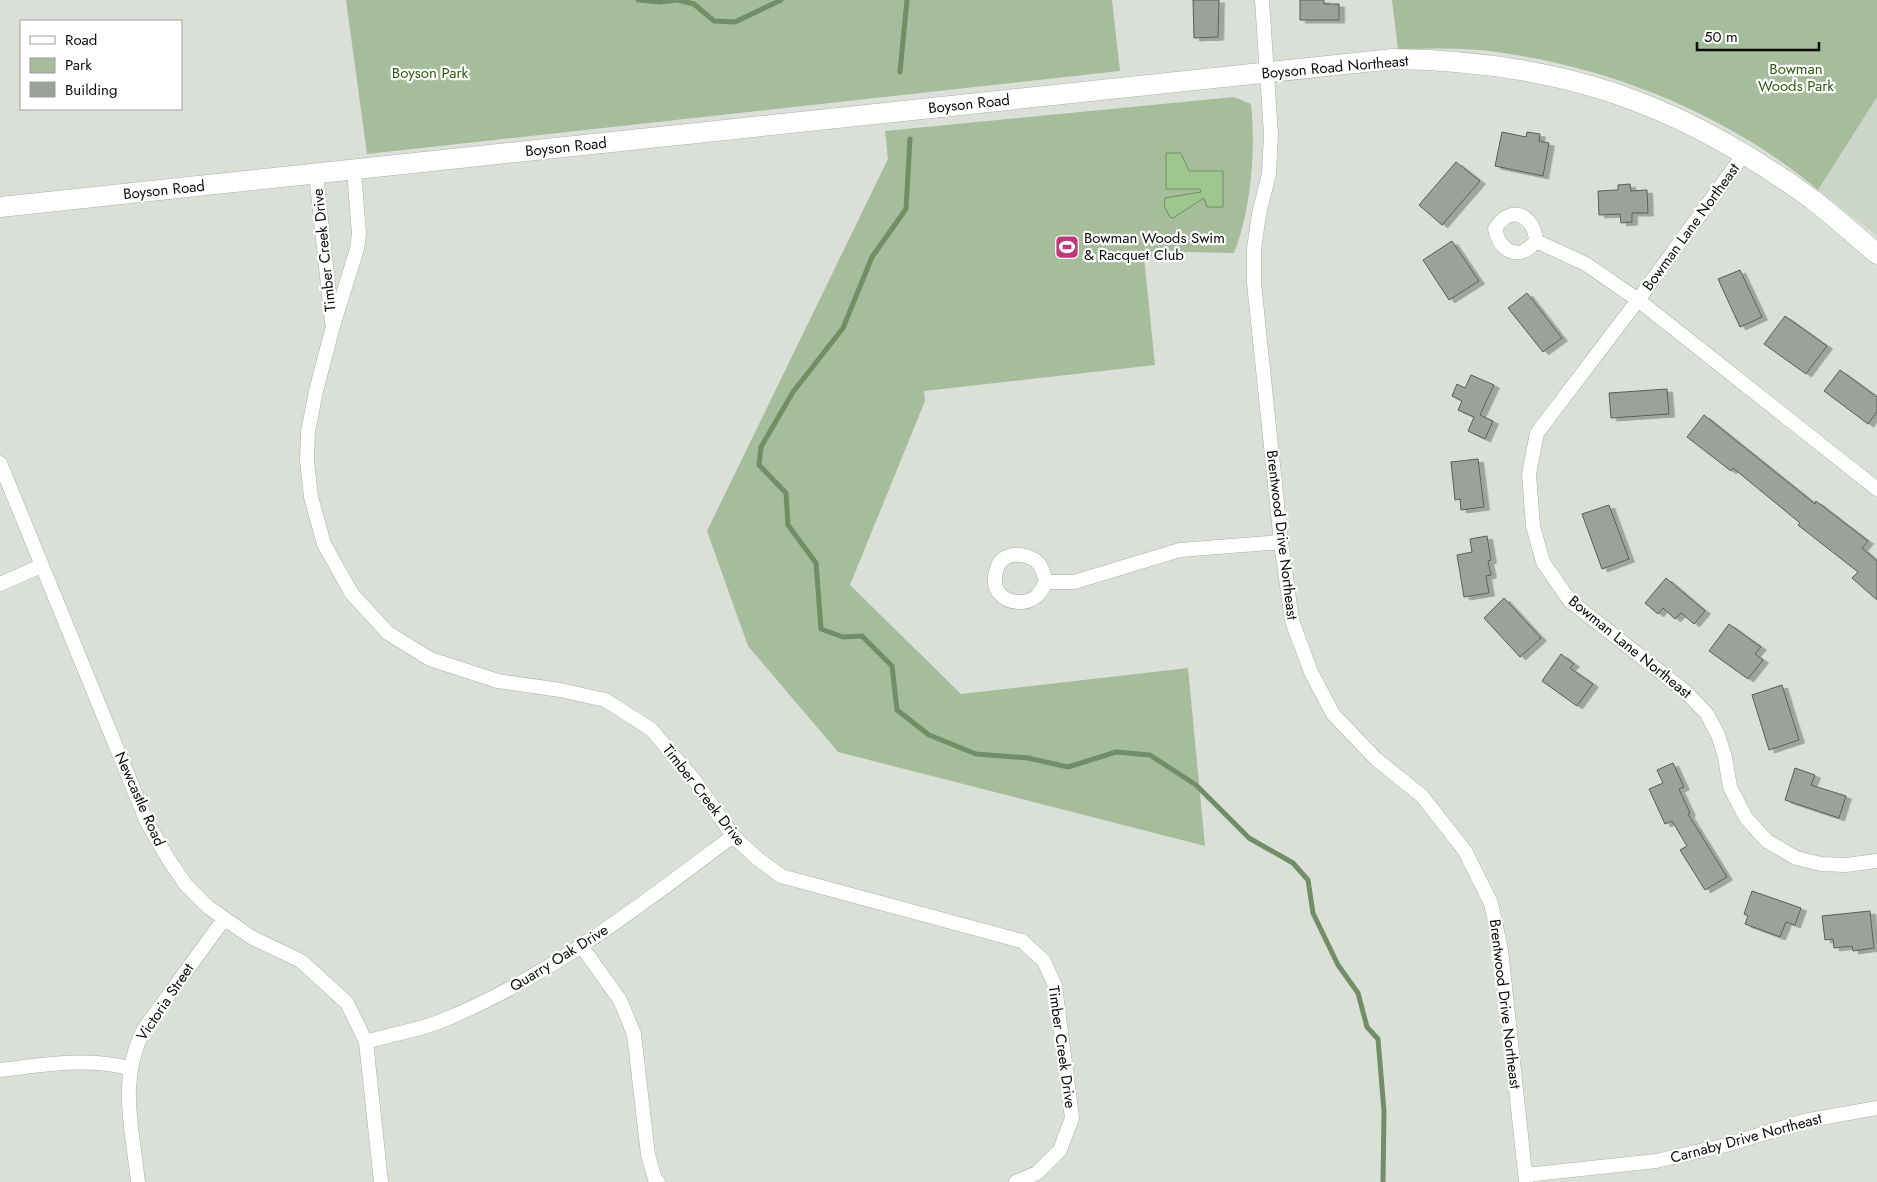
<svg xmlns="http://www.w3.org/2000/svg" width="1877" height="1182" font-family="Jost,sans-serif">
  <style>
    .built { fill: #ccd6c8 }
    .green { fill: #a5bd9b }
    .water { fill: #9fc68e; stroke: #728e66 }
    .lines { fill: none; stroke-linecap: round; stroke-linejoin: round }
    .stream { stroke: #728e66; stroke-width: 5 }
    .building { fill: #9ca19a; stroke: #595e57; filter: url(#shadow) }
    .street-casing { stroke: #a9afa7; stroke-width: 15 }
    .secondary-casing { stroke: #a9afa7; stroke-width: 21 }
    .street { stroke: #fff; stroke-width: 14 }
    .secondary { stroke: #fff; stroke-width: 20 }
    .labels { text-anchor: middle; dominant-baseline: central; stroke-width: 4.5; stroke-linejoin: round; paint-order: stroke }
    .street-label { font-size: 15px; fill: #0a0c09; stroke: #fff }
    .park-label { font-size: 15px; fill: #2c5c0d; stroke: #fff }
    .poi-label { font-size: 15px; fill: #0a0c09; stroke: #fff; text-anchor: start }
  </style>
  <defs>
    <filter id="shadow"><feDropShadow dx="5.5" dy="3" stdDeviation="0" flood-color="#0004"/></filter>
  </defs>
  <rect width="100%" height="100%" fill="#dae0d8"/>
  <!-- built -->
  <path class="built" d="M 1877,97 L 1877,236 L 1818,190 Z"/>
  <!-- green -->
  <path class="green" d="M 346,0 L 1112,0 L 1120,71 L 367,154 Z
    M 1392,0 L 1877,0 L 1877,97 L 1818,190 C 1729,115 1612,68 1497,52 C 1464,47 1430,49 1398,49 Z
    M 1234,97 L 1251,104 C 1256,149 1251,211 1234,253 L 1188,252 L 1144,257 L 1155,365 L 924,391 L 925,401 L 850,585 L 961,694 L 1188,668 L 1205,846 L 838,752 L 748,646 L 707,531 L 888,159 L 885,131 Z"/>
  <!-- water -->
  <path class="water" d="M 1166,153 L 1181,153 L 1189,171 L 1223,171 L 1223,207 L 1207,207 L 1204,198 L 1173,218 L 1170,217 L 1164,206 L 1165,198 L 1201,192 L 1200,189 L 1166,189 Z"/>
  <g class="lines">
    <!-- stream -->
    <path class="stream" d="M 638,0 L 660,2 L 677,0
      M 678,0 L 694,4 L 714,21 L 735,22 L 781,0
      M 900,72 L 907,0
      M 910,139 L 906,209 L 872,257 L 843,328 L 793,392 L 761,447 L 759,465 L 786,493 L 788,525 L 816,563 L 821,629 L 843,637 L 862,636 L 892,666 L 897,710 L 929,735 L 976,754 L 1028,758 L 1068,767 L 1116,752 L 1150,755 L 1196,785 L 1249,838 L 1293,863 L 1308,880 L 1313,913 L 1338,965 L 1358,993 L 1367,1027 L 1378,1039 L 1384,1111 L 1383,1182"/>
  </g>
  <!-- building -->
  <path class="building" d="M 1193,0 L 1219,0 L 1218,37 L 1194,38 Z
    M 1300,0 L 1324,0 L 1324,4 L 1339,4 L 1339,20 L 1300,20 Z
    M 1502,132 L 1526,137 L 1527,132 L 1540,134 L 1539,141 L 1549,143 L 1543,176 L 1495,166 Z
    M 1456,162 L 1480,181 L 1442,225 L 1419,205 Z
    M 1630,184 L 1631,191 L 1647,190 L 1648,213 L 1632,213 L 1632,222 L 1621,223 L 1620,214 L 1599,215 L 1598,191 L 1618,190 L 1618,185 Z
    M 1452,241 L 1479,281 L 1449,300 L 1423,260 Z
    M 1740,270 L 1762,317 L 1740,327 L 1718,279 Z
    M 1527,293 L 1562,338 L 1543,352 L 1508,308 Z
    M 1785,316 L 1827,346 L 1806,374 L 1764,344 Z
    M 1840,370 L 1877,397 L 1877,412 L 1868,424 L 1824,391 Z
    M 1471,375 L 1494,385 L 1480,415 L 1493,421 L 1485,439 L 1468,431 L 1474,417 L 1458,410 L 1462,401 L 1452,396 L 1457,384 L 1465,388 Z
    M 1667,389 L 1669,414 L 1611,418 L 1609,393 Z
    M 1704,415 L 1815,504 L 1816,501 L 1868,541 L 1862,548 L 1877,561 L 1877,600 L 1852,578 L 1858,572 L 1798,525 L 1800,523 L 1733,468 L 1731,471 L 1687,437 Z
    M 1478,459 L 1484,507 L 1461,510 L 1460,499 L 1455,500 L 1451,462 Z
    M 1609,505 L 1629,559 L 1602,569 L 1582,514 Z
    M 1487,536 L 1491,560 L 1488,561 L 1491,575 L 1486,576 L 1489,593 L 1464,597 L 1457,555 L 1472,552 L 1470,539 Z
    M 1666,578 L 1705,611 L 1694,624 L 1681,613 L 1675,619 L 1663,608 L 1658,614 L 1645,603 Z
    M 1504,598 L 1541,638 L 1520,657 L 1484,618 Z
    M 1729,624 L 1761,647 L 1755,654 L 1763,660 L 1748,679 L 1709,651 Z
    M 1561,654 L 1574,664 L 1570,668 L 1593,684 L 1577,706 L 1542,681 Z
    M 1782,685 L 1799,740 L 1769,750 L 1752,695 Z
    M 1673,763 L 1684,787 L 1679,789 L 1690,813 L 1688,814 L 1727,877 L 1705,890 L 1680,850 L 1687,846 L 1672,821 L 1665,824 L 1649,789 L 1663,783 L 1657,770 Z
    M 1795,768 L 1815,775 L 1811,785 L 1846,796 L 1839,818 L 1785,800 Z
    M 1752,891 L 1801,908 L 1795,925 L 1786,922 L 1780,937 L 1745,924 L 1748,916 L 1744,914 Z
    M 1870,911 L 1874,948 L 1853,951 L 1852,946 L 1834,948 L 1833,939 L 1825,940 L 1822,916 Z"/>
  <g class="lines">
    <!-- street casing -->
    <g class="street-casing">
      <path id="street" d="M 1262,0 L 1271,134 L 1269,174 L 1259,214 L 1254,249 L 1254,283 L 1281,542 L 1292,621 L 1311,672 L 1333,714 L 1376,759 L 1422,796 L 1465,851 L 1491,903 L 1501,950 L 1526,1182
        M 1744,154 L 1638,300 L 1537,433 L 1529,474 L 1533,526 L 1543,562 L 1570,601 L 1686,692 L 1707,714 L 1718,735 L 1725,757 L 1730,787 L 1746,818 L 1767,841 L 1796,858 L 1821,864 L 1846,865 L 1877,861
        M 354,170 L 359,234 L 357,249 L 333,326 L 316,391 L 308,432 L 307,460 L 311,497 L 324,544 L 352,594 L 388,633 L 430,659 L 498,681 L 560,690 L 605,700 L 651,729 L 695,781 L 733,836 L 758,859 L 781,876 L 1022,941 L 1044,961 L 1055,986 L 1072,1118 L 1060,1150 L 1037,1173 L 1016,1182
        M 316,174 L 332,322
        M 1536,241 C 1534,214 1510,204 1495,229 C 1500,252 1519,262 1536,241 L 1586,264 L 1638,300 L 1877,489
        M 0,463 L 147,822 L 167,857 L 186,885 L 208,907 L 251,937 L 301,961 L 347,1003 L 366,1042 L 381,1182
        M 1046,582 C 1040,594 1034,602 1020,602 C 1003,602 991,590 996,572 C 997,569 998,564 1000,562 C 1010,550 1034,554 1041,567 C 1044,572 1044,578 1046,582 L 1074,582 L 1180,550 L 1281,542
        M 0,584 L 41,566
        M 582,947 L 620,1000 L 634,1034 L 648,1155 L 655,1179 L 658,1182
        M 366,1042 C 392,1034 421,1030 446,1019 C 552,975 642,904 733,836
        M 0,1070 C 44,1065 86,1057 129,1068
        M 1526,1175 L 1656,1161 L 1726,1145 L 1804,1121 L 1877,1108
        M 138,1182 C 132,1126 118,1081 144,1029 L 224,919"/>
    </g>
    <!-- secondary casing -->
    <g class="secondary-casing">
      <path id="secondary" d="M 0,207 L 1393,59 C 1559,61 1679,102 1813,200 C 1835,217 1856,236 1877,254"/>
    </g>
    <!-- street -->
    <use href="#street" class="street"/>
    <!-- secondary -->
    <use href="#secondary" class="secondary"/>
  </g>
  <!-- icons -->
  <defs>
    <g id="stadium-square" transform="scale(1.25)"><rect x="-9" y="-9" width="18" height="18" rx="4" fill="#be387a" stroke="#fff"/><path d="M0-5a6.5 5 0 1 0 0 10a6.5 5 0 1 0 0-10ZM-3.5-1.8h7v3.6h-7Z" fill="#fff"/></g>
  </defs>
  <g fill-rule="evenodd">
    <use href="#stadium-square" x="1067" y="247"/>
  </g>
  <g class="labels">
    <!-- street labels -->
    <g class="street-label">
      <text transform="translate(1335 67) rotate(-5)">Boyson Road Northeast</text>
      <text transform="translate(969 104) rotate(-6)">Boyson Road</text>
      <text transform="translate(566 147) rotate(-6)">Boyson Road</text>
      <text transform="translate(164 190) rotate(-6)">Boyson Road</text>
      <text transform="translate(1691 227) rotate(-54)">Bowman Lane Northeast</text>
      <text transform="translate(324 250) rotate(-96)">Timber Creek Drive</text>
      <text transform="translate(1282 535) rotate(83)">Brentwood Drive Northeast</text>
      <text transform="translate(1630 647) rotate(39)">Bowman Lane Northeast</text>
      <text transform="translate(704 795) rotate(52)">Timber Creek Drive</text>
      <text transform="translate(140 799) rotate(66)">Newcastle Road</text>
      <text transform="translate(559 958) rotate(-32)">Quarry Oak Drive</text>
      <text transform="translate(165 1002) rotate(-56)">Victoria Street</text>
      <text transform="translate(1505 1004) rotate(83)">Brentwood Drive Northeast</text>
      <text transform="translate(1062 1047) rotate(82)">Timber Creek Drive</text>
      <text transform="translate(1746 1138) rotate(-15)">Carnaby Drive Northeast</text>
    </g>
    <!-- park labels -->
    <g class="park-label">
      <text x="1796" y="69">Bowman<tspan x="1796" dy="17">Woods Park</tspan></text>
      <text x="430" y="73">Boyson Park</text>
    </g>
    <!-- poi labels -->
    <g class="poi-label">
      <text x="1084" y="238">Bowman Woods Swim<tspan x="1084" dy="17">&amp; Racquet Club</tspan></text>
    </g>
  </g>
  <!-- legend -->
  <rect x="20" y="20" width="162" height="90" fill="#ffffff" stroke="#9d9e9d"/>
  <rect x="30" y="36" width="25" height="8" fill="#ffffff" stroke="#9d9e9d"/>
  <text x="65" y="45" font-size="15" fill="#0a0c09">Road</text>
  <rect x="30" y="58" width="25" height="15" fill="#a5bd9b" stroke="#9d9e9d"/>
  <text x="65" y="70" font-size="15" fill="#0a0c09">Park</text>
  <rect x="30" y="82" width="25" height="15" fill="#9ca19a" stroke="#9d9e9d"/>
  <text x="65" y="95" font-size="15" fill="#0a0c09">Building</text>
  <!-- scale -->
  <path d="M1697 42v8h122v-8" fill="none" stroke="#0a0c09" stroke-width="2.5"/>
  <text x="1704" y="42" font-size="15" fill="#0a0c09" stroke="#ffffff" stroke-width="4" paint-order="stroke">50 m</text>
</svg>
